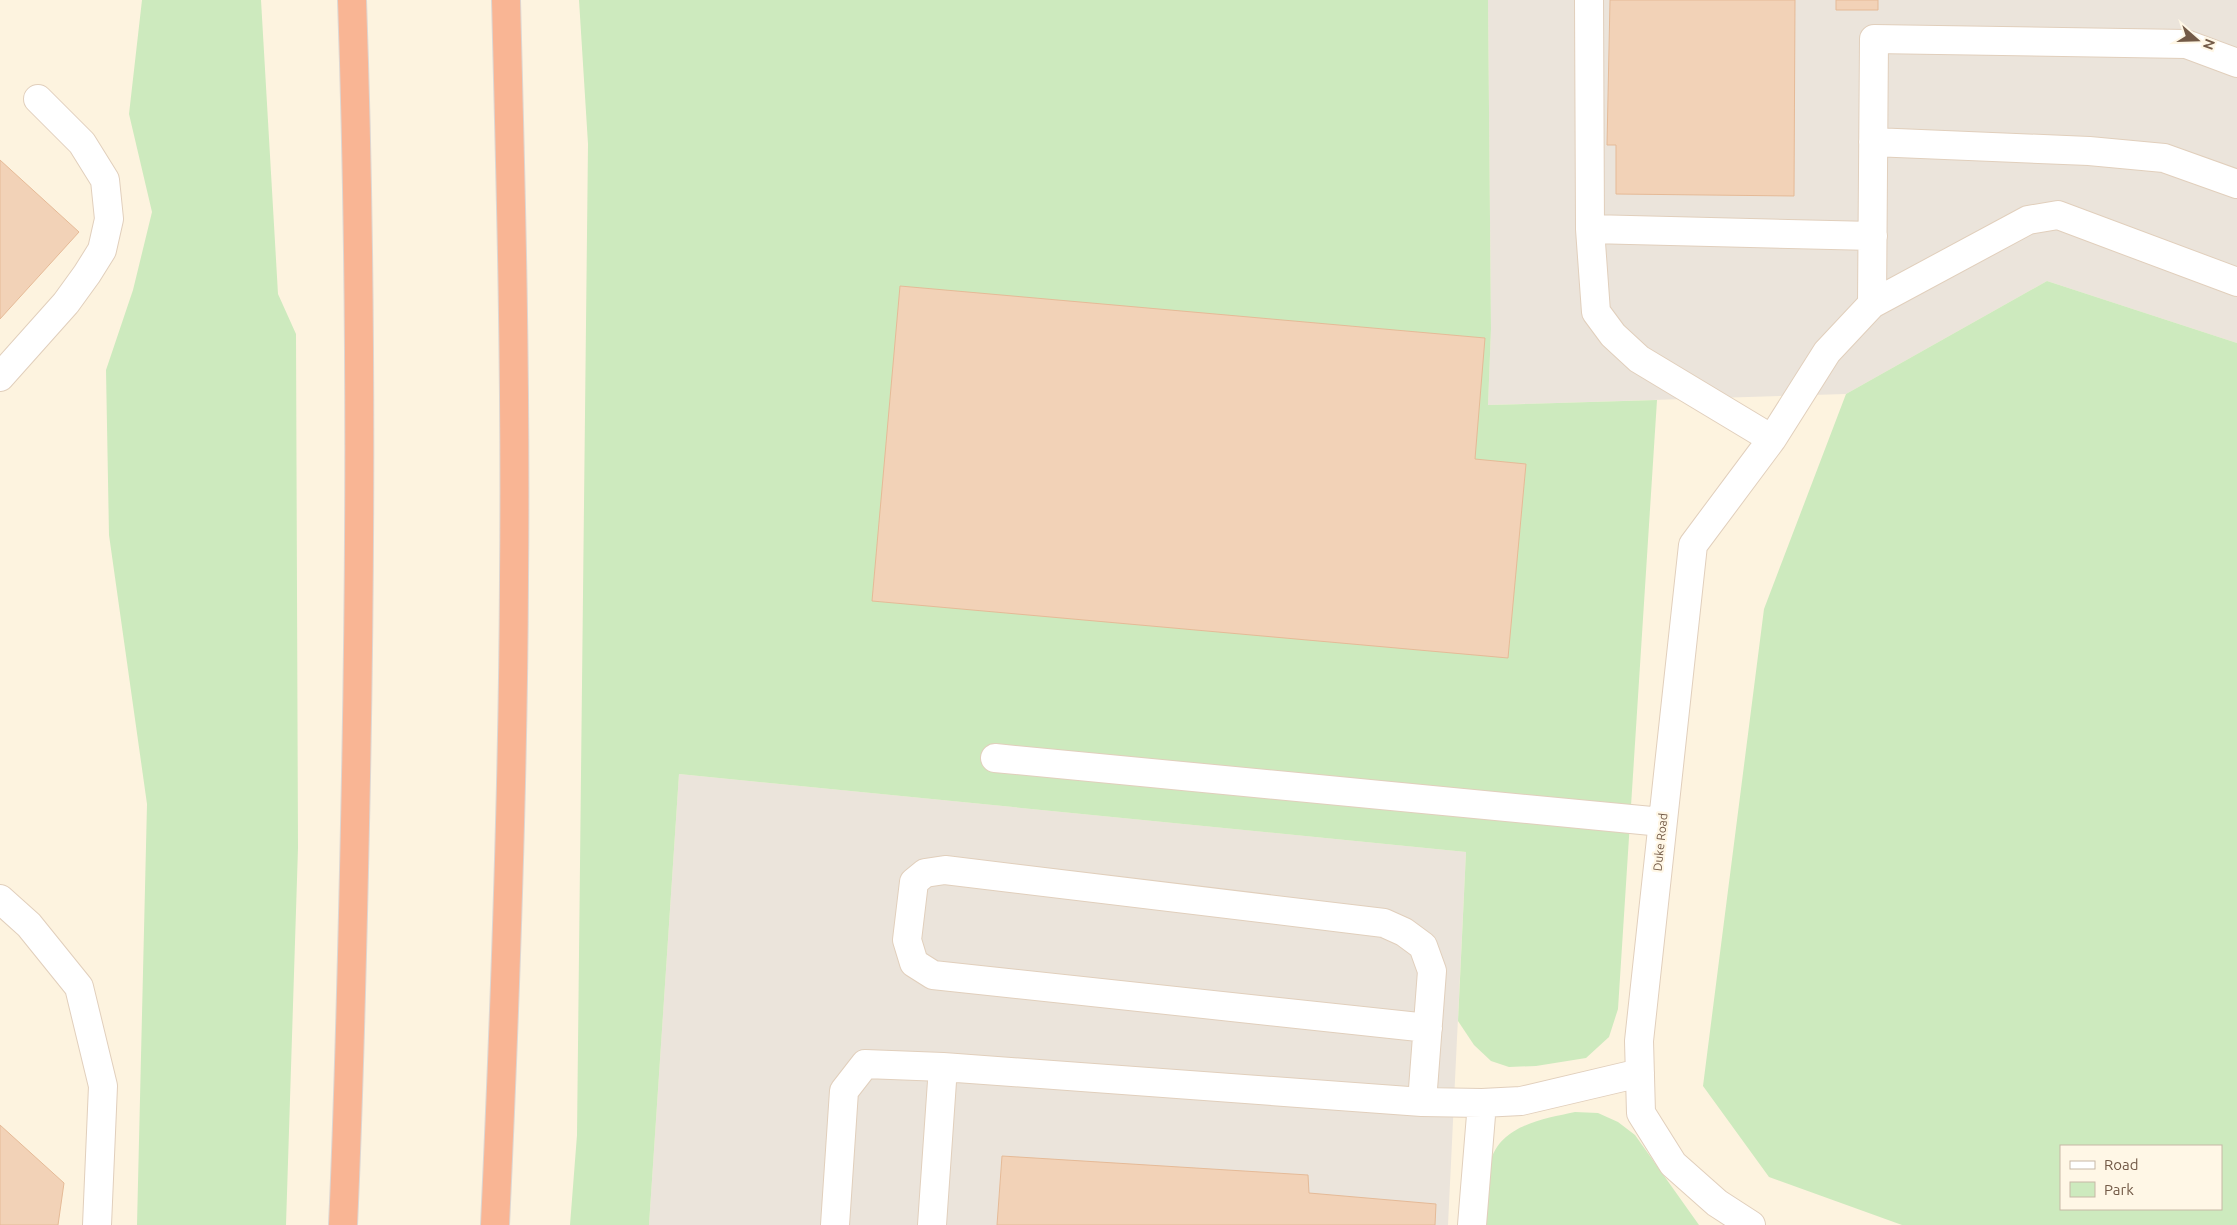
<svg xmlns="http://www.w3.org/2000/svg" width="2237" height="1225" font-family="Ubuntu,sans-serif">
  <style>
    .industrial { fill: #ebe4db }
    .green { fill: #cdeabe; fill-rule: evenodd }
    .building { fill: #f2d2b7; stroke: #e5ba97 }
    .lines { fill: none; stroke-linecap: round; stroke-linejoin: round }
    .minor-casing { stroke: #e1cfbc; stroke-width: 30 }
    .highway-casing { stroke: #ddd7d3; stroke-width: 30 }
    .minor { stroke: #fff; stroke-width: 28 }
    .highway { stroke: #f9b594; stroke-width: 28 }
    .labels { text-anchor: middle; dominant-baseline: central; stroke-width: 4.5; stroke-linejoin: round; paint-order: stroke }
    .street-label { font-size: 12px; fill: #735a47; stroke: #fff7e6 }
  </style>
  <rect width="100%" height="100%" fill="#fdf3df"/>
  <!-- industrial -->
  <path class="industrial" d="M 1488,0 L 2237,0 L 2237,343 L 2047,281 L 1846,394 L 1488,405 L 1491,329 Z
    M 679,774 L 1466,852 L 1448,1225 L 649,1225 Z"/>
  <!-- green -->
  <path class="green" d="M 142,0 L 261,0 L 278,294 L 296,334 L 298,848 L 286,1225 L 137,1225 L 147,804 L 109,535 L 106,370 L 133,290 L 152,212 L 129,114 Z
    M 579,0 L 1488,0 L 1491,329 L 1488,405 L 1657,400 L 1618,1009 L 1609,1037 L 1586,1058 L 1536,1066 L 1509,1067 L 1491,1061 L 1474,1045 L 1458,1021 L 1466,852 L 679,774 L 649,1225 L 570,1225 L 577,1135 L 588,144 Z
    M 2047,281 L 2237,343 L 2237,1225 L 1902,1225 L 1769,1177 L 1703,1086 L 1764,609 L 1846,394 ZM 2061,1146 L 2221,1146 L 2221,1209 L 2061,1209 Z
    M 1575,1112 L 1598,1113 L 1618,1122 L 1635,1135 L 1699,1225 L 1485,1225 C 1487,1206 1485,1181 1490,1163 C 1500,1125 1543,1119 1575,1112 Z"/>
  <!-- building -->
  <path class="building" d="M 1610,0 L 1795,0 L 1794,196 L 1616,194 L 1616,145 L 1607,145 Z
    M 1836,0 L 1878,0 L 1878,10 L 1836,10 Z
    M 0,160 L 79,232 L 0,319 Z
    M 900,286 L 1485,338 L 1475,459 L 1526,464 L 1508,658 L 872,601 Z
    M 0,1125 L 64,1183 L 58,1225 L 0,1225 Z
    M 1002,1156 L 1308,1175 L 1309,1193 L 1436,1204 L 1435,1225 L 997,1225 Z"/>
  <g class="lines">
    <!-- minor casing -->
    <g class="minor-casing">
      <path id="minor" d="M 1589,0 L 1590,229 L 1596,312 L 1613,335 L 1639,359 L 1772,439
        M 1873,142 L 2089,151 L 2164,158 L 2237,184
        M 1590,229 L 1873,236
        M 1872,304 L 1874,39 L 2186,44 L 2237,63
        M 0,377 L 66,303 L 87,274 L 102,250 L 109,219 L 105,180 L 82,143 L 38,99
        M 995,758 L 1662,822
        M 0,899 L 29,925 L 79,987 L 103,1086 L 97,1225
        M 1422,1102 L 1432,971 L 1423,946 L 1404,932 L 1384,923 L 945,870 L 925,873 L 914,882 L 907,940 L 914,963 L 933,975 L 1428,1028
        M 835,1225 L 844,1091 L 865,1064 L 943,1067 L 1422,1102 L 1482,1103 L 1521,1101 L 1640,1073
        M 932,1225 L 943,1067
        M 1472,1225 L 1482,1103
        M 1751,1225 L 1717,1203 L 1673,1164 L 1641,1113 L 1639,1041 L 1693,545 L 1772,439 L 1827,352 L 1872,304 L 2028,220 L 2058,215 L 2237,282"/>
    </g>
    <!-- highway casing -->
    <g class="highway-casing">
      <path id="highway" d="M 343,1225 C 350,1075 353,926 356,776 C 361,517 361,258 352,0
        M 495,1225 C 505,1010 513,794 514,579 C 516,386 511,193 506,0"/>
    </g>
    <!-- minor -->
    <use href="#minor" class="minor"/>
    <!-- highway -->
    <use href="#highway" class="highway"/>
  </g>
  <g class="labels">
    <!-- street labels -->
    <g class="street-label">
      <text transform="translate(1660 842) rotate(-84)">Duke Road</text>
    </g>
  </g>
  <!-- legend -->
  <rect x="2060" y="1145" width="162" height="65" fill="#fff7e6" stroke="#c7b8a6"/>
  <rect x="2070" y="1161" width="25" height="8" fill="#ffffff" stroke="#c7b8a6"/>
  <text x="2104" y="1170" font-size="15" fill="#735a47">Road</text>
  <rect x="2070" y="1182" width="25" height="15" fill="#cdeabe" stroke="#c7b8a6"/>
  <text x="2104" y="1195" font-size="15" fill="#735a47">Park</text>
  <!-- north arrow -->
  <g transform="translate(2197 40) rotate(110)" stroke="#fff7e6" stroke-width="4" paint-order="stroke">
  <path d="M0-4L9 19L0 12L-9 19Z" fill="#735a47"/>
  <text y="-8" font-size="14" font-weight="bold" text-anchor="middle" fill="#735a47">N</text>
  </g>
</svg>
